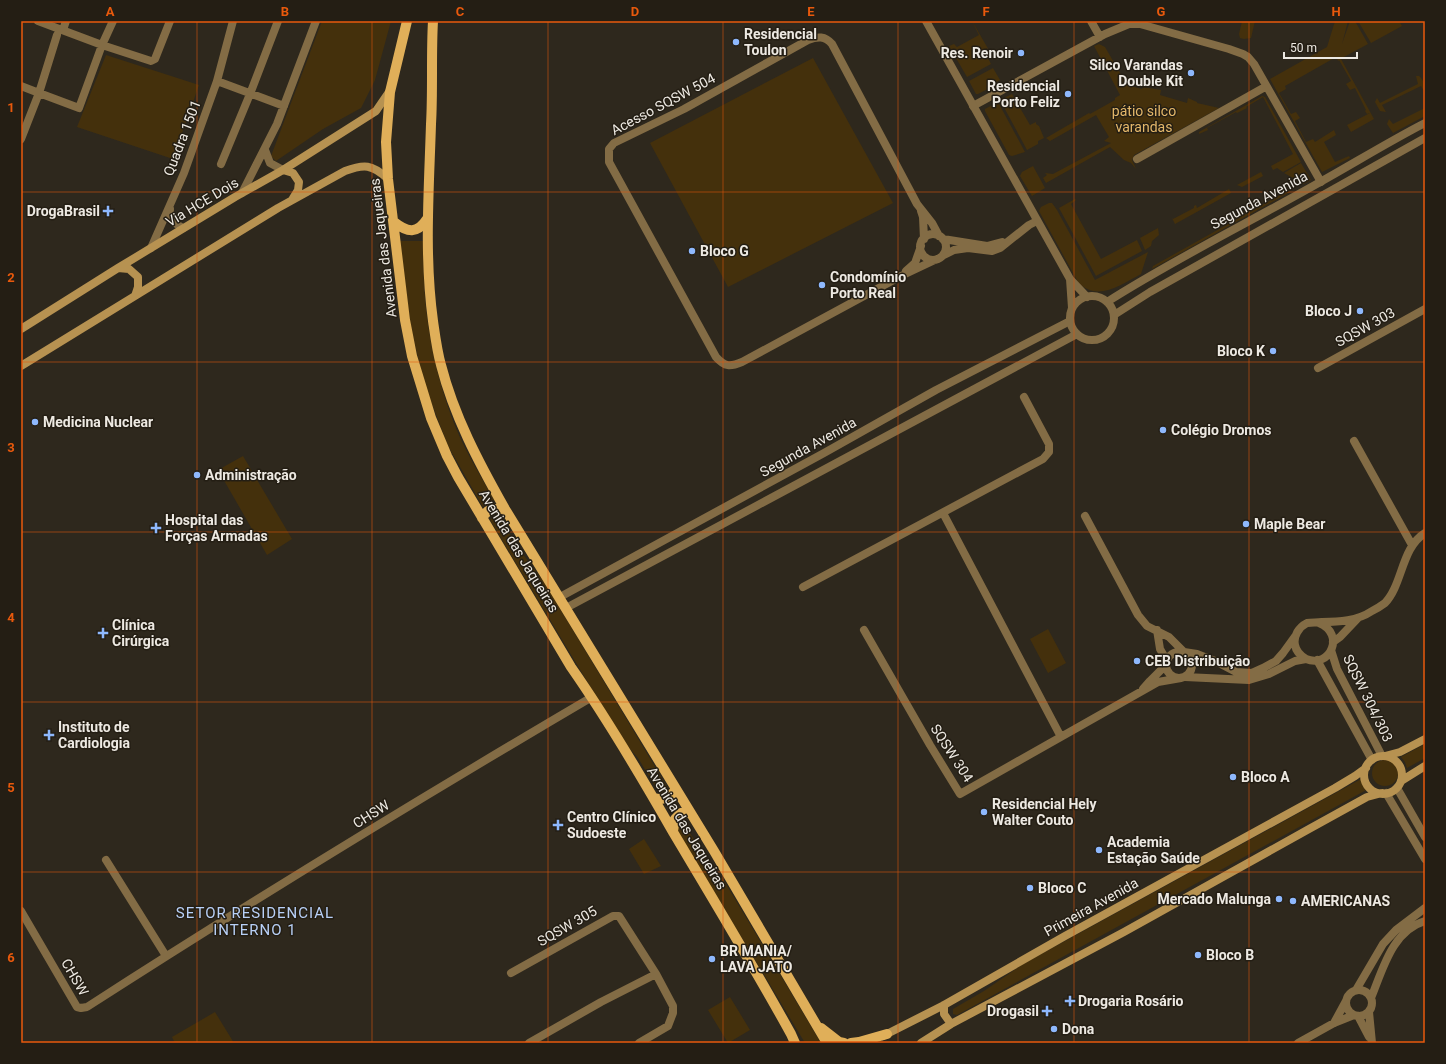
<svg xmlns="http://www.w3.org/2000/svg" width="1446" height="1064" font-family="Roboto,sans-serif">
  <style>
    .green { fill: #44300c }
    .lines { fill: none; stroke-linecap: round; stroke-linejoin: round }
    .minor { stroke: #836c45; stroke-width: 8 }
    .tertiary { stroke: #836c45; stroke-width: 8 }
    .secondary { stroke: #b79251; stroke-width: 8 }
    .primary { stroke: #e0af59; stroke-width: 10 }
    .grid { fill: none; stroke: #e8590c; stroke-width: 1; stroke-opacity: 0.55 }
    .poi-dot { fill: #8eb8fd; stroke: #241e14; stroke-width: 1.5 }
    .labels { text-anchor: middle; dominant-baseline: central; stroke-width: 3; stroke-linejoin: round; paint-order: stroke }
    .poi-label { font-size: 14px; font-weight: bold; fill: #ede9e2; stroke: #241e14; text-anchor: start }
    .street-label { font-size: 14px; fill: #ede9e2; stroke: #241e14 }
    .park-label { font-size: 14px; fill: #e5b86a; stroke: #241e14 }
    .neighbourhood-label { font-size: 15px; letter-spacing: 1px; fill: #b8d0f7; stroke: #241e14 }
    .neatline { fill: none; stroke: #e8590c; stroke-width: 1.5 }
    .grid-label { font-size: 13px; text-anchor: middle; font-weight: bold; fill: #e8590c }
  </style>
  <rect width="100%" height="100%" fill="#2e281d"/>
  <!-- green -->
  <path class="green" d="M 322,21 L 391,21 L 375,80 L 361,108 L 323,129 L 276,161 L 271,156 Z
    M 972,21 L 994,59 L 987,48 L 984,50 L 991,64 L 967,77 L 949,46 L 954,44 L 957,47 L 979,35 Z
    M 1242,21 L 1255,21 L 1251,38 L 1244,39 L 1240,38 L 1239,34 Z
    M 1335,21 L 1348,21 L 1342,44 L 1350,21 L 1355,21 L 1368,44 L 1342,58 L 1336,57 L 1285,86 L 1286,89 L 1279,93 L 1291,114 L 1296,112 L 1300,118 L 1295,121 L 1306,142 L 1313,139 L 1315,142 L 1334,130 L 1336,135 L 1324,142 L 1335,162 L 1349,156 L 1350,158 L 1322,172 L 1270,79 L 1327,47 Z
    M 1358,21 L 1399,21 L 1402,26 L 1371,43 Z
    M 1099,44 L 1105,47 L 1127,85 L 1142,89 L 1143,87 L 1161,90 L 1160,95 L 1187,103 L 1188,98 L 1197,102 L 1197,103 L 1219,108 L 1134,155 L 1132,160 L 1136,169 L 1131,163 L 1124,160 L 1110,147 L 1046,183 L 1043,178 L 1047,175 L 1045,173 L 1053,174 L 1111,143 L 1104,141 L 1109,137 L 1096,115 L 1050,141 L 1046,138 L 1089,113 L 1090,114 L 1115,100 L 1115,98 L 1120,95 L 1094,46 Z
    M 106,55 L 199,85 L 173,159 L 77,127 Z
    M 813,58 L 893,203 L 728,287 L 650,143 Z
    M 1337,58 L 1341,59 L 1374,119 L 1351,132 L 1347,125 L 1370,113 L 1367,114 L 1365,111 L 1366,110 L 1355,88 L 1350,90 L 1346,84 L 1351,81 L 1339,60 L 1338,61 Z
    M 993,68 L 1000,80 L 990,86 L 991,87 L 1001,82 L 978,94 L 976,94 L 969,81 Z
    M 1416,76 L 1419,76 C 1423,79 1426,86 1424,91 L 1421,86 L 1382,105 L 1386,112 L 1380,111 L 1375,102 L 1377,98 L 1380,103 L 1418,84 Z
    M 1012,94 L 1030,125 L 1036,122 L 1036,124 L 1039,126 L 1044,138 L 1038,141 L 1038,144 L 1027,150 L 1000,100 Z
    M 1262,96 L 1265,97 L 1301,162 L 1283,172 L 1277,168 L 1273,170 L 1271,166 L 1293,154 L 1263,97 L 1246,107 L 1247,108 L 1237,113 L 1236,112 L 1207,128 L 1208,130 L 1199,134 L 1199,132 Z
    M 998,102 L 1025,152 L 1012,156 L 1009,155 L 985,111 L 985,109 Z
    M 1425,108 L 1425,116 L 1393,133 L 1387,124 L 1389,119 L 1393,124 Z
    M 1301,163 L 1311,180 L 1304,184 L 1284,173 Z
    M 1033,166 L 1045,188 L 1032,196 L 1020,176 L 1022,172 Z
    M 1261,172 L 1263,176 L 1242,187 L 1237,185 Z
    M 1229,189 L 1231,193 L 1175,224 L 1172,218 L 1173,219 L 1194,208 L 1194,206 L 1196,205 L 1197,208 Z
    M 1284,189 L 1290,192 L 1152,269 L 1153,266 L 1280,195 L 1283,192 Z
    M 1075,199 L 1076,200 L 1071,204 L 1101,259 L 1137,240 L 1142,251 L 1096,276 L 1059,208 Z
    M 1049,203 L 1052,203 L 1057,210 L 1095,280 L 1148,252 L 1141,274 C 1122,284 1097,303 1078,282 L 1039,211 L 1041,207 Z
    M 1158,228 L 1159,235 L 1152,241 L 1151,246 L 1145,250 L 1140,238 Z
    M 400,241 L 424,241 C 421,307 433,372 458,433 C 468,456 482,478 494,500 L 487,502 L 483,507 L 448,446 L 425,386 L 411,329 Z
    M 243,456 L 292,539 L 267,555 L 218,470 Z
    M 494,516 L 500,519 L 522,553 L 544,582 L 669,790 L 668,795 L 660,794 L 638,758 L 623,741 L 490,520 Z
    M 1048,629 L 1066,663 L 1048,673 L 1030,639 Z
    M 1425,744 L 1425,758 L 1407,768 L 1405,762 L 1401,757 Z
    M1372 773a13 13 0 1 1 26 0a13 13 0 1 1-26 0Z
    M 1363,778 L 1365,785 L 1368,789 L 957,1015 L 953,1014 L 953,1009 L 984,991 L 1023,964 Z
    M 680,823 L 685,825 L 708,862 L 723,879 L 821,1043 L 805,1043 L 676,828 L 678,824 Z
    M 644,839 L 661,866 L 644,874 L 629,849 Z
    M 730,997 L 750,1030 L 728,1043 L 708,1010 Z
    M 215,1012 L 234,1043 L 175,1043 L 172,1037 Z"/>
  <g class="lines">
    <!-- minor -->
    <path class="minor" d="M 38,21 L 102,45 L 151,61 L 155,59 L 170,21
      M 1091,21 L 1100,37
      M 63,30 L 66,21
      M 57,35 L 39,93 L 79,108 L 102,45 L 113,21
      M 217,81 L 284,106
      M 21,86 L 39,93 L 21,139
      M 973,106 L 1105,34 L 1129,24 L 1140,24 L 1229,49 L 1243,54 L 1248,57 L 1254,64 L 1321,182
      M 265,150 L 270,163 L 283,170
      M 1137,159 L 1265,87
      M 221,164 L 250,94 L 278,21
      M 242,193 L 277,124 L 316,21
      M 170,209 C 169,221 174,223 183,228
      M 921,211 L 923,217 L 924,239
      M920 247a13 13 0 1 1 26 0a13 13 0 1 1-26 0Z
      M 943,239 L 987,246 L 1002,242
      M 151,248 L 184,173 L 217,81 L 233,21
      M 944,255 L 954,250 L 968,248 L 992,251 L 1000,248 L 1029,225 L 1037,221
      M 937,259 L 901,276 L 742,362 C 730,367 725,367 716,357 L 609,162 L 609,149 L 614,143 L 684,109 L 808,40 C 818,36 825,36 832,44 L 917,204 L 932,223 L 939,236
      M 906,271 L 915,263 L 921,246
      M 1318,368 L 1425,309
      M 1354,441 L 1412,545
      M 943,513 L 1061,737
      M 1085,516 L 1138,615 L 1147,626 L 1169,637 L 1184,652 L 1197,654 L 1215,661 L 1236,672 L 1252,673 L 1263,668 L 1276,661 L 1283,653 L 1296,635
      M 803,587 L 1043,459 L 1049,452 L 1049,444 L 1024,397
      M 1319,623 C 1346,634 1330,669 1306,659 C 1301,656 1296,651 1295,645 C 1293,636 1299,627 1307,623 C 1312,622 1317,623 1322,622 C 1339,622 1357,621 1372,611 C 1376,609 1381,606 1385,603 C 1403,584 1401,548 1425,533
      M 864,630 L 930,745 L 960,794 L 1158,682 L 1181,678
      M 1157,630 L 1160,649 L 1167,661
      M 1333,642 L 1340,637 L 1358,618
      M 1331,650 L 1337,669 L 1382,756
      M1166 665a13 13 0 1 1 26 0a13 13 0 1 1-26 0Z
      M 1317,660 L 1372,760
      M 1185,677 L 1249,680 L 1269,674 L 1295,661 L 1306,659
      M 1143,689 L 1150,681 L 1166,665
      M 1397,788 L 1425,837
      M 1386,793 L 1425,859
      M 106,860 L 166,956
      M 21,911 L 77,1007 L 81,1008 L 87,1007 C 253,900 422,797 592,697
      M 511,973 L 613,916 L 619,916 L 656,974 L 673,1006 L 673,1013 L 668,1026 L 639,1043
      M1346 1003a13 13 0 1 1 26 0a13 13 0 1 1-26 0Z
      M 1356,990 L 1383,944 L 1396,930 L 1425,908
      M 1371,998 C 1383,969 1392,931 1425,921
      M 1369,1012 L 1372,1043
      M 1358,1016 L 1369,1037
      M 1334,1023 L 1346,1001
      M 529,1043 L 601,1002 L 656,974
      M 1298,1043 L 1334,1023 L 1354,1015"/>
    <!-- tertiary -->
    <path class="tertiary" d="M 926,21 L 1070,279 L 1087,297
      M 1070,279 L 1072,308
      M1070 318a22 22 0 1 1 44 0a22 22 0 1 1-44 0Z
      M 1107,302 C 1176,258 1250,222 1322,181 C 1356,162 1390,141 1425,123
      M 1114,315 L 1150,292 L 1425,138
      M 560,597 L 824,453 L 936,390 L 1070,321
      M 566,608 L 1077,334"/>
    <!-- secondary -->
    <path class="secondary" d="M 283,170 L 293,173 L 299,182 L 298,190 L 293,198
      M 118,268 L 129,269 L 138,277 L 138,287 L 135,296
      M 21,329 L 118,268 L 235,197 L 283,170 L 376,111 L 389,92
      M 21,366 L 278,208 L 345,171 C 364,164 372,164 388,179
      M 1385,756 L 1400,752 L 1425,739
      M1364 775a19 19 0 1 1 38 0a19 19 0 1 1-38 0Z
      M 1401,781 L 1425,766
      M 944,1005 L 944,1014 L 951,1024
      M 883,1036 L 944,1005 L 1065,936 L 1335,788 L 1355,776 L 1366,768
      M 921,1043 L 951,1024 L 1124,932 L 1309,829 L 1367,797 L 1382,793"/>
    <!-- primary -->
    <path class="primary" d="M 407,21 L 390,92 L 386,142 L 388,179 L 405,320 L 412,356 L 431,418 L 447,456 L 458,477 L 571,667 C 608,720 641,776 673,832 C 713,899 753,965 791,1034 L 795,1043
      M 433,21 C 431,55 433,90 431,124 C 429,190 424,255 433,321 C 435,335 437,351 441,365 C 454,416 479,463 505,509 L 714,851 L 827,1043
      M 394,222 C 408,233 417,234 427,219
      M 482,518 C 488,508 494,508 505,509
      M 654,798 C 664,801 669,797 676,790
      M 673,831 L 675,819 L 681,813 L 690,812
      M 821,1028 L 839,1042 L 844,1043
      M 851,1043 L 859,1042 L 887,1034"/>
  </g>
  <!-- grid -->
  <path class="grid" d="M 197,21 L 197,1043M 372,21 L 372,1043M 548,21 L 548,1043M 723,21 L 723,1043M 898,21 L 898,1043M 1074,21 L 1074,1043M 1249,21 L 1249,1043M 21,192 L 1425,192M 21,362 L 1425,362M 21,532 L 1425,532M 21,702 L 1425,702M 21,872 L 1425,872"/>
  <!-- markers -->
  <g class="poi-dot">
    <circle cx="736" cy="42" r="4"/>
    <circle cx="1021" cy="53" r="4"/>
    <circle cx="1191" cy="73" r="4"/>
    <circle cx="1068" cy="94" r="4"/>
    <path d="M106 205h4v4h4v4h-4v4h-4v-4h-4v-4h4z"/>
    <circle cx="692" cy="251" r="4"/>
    <circle cx="822" cy="285" r="4"/>
    <circle cx="1360" cy="311" r="4"/>
    <circle cx="1273" cy="351" r="4"/>
    <circle cx="35" cy="422" r="4"/>
    <circle cx="1163" cy="430" r="4"/>
    <circle cx="197" cy="475" r="4"/>
    <circle cx="1246" cy="524" r="4"/>
    <path d="M154 522h4v4h4v4h-4v4h-4v-4h-4v-4h4z"/>
    <path d="M101 627h4v4h4v4h-4v4h-4v-4h-4v-4h4z"/>
    <circle cx="1137" cy="661" r="4"/>
    <path d="M47 729h4v4h4v4h-4v4h-4v-4h-4v-4h4z"/>
    <circle cx="1233" cy="777" r="4"/>
    <circle cx="984" cy="812" r="4"/>
    <path d="M556 819h4v4h4v4h-4v4h-4v-4h-4v-4h4z"/>
    <circle cx="1099" cy="850" r="4"/>
    <circle cx="1030" cy="888" r="4"/>
    <circle cx="1279" cy="899" r="4"/>
    <circle cx="1293" cy="901" r="4"/>
    <circle cx="1198" cy="955" r="4"/>
    <circle cx="712" cy="959" r="4"/>
    <path d="M1068 995h4v4h4v4h-4v4h-4v-4h-4v-4h4z"/>
    <path d="M1045 1005h4v4h4v4h-4v4h-4v-4h-4v-4h4z"/>
    <circle cx="1054" cy="1029" r="4"/>
  </g>
  <g class="labels">
    <!-- poi labels -->
    <g class="poi-label">
      <text x="744" y="34">Residencial<tspan x="744" dy="16">Toulon</tspan></text>
      <text x="1013" y="53" text-anchor="end">Res. Renoir</text>
      <text x="1183" y="65" text-anchor="end">Silco Varandas<tspan x="1183" dy="16">Double Kit</tspan></text>
      <text x="1060" y="86" text-anchor="end">Residencial<tspan x="1060" dy="16">Porto Feliz</tspan></text>
      <text x="100" y="211" text-anchor="end">DrogaBrasil</text>
      <text x="700" y="251">Bloco G</text>
      <text x="830" y="277">Condomínio<tspan x="830" dy="16">Porto Real</tspan></text>
      <text x="1352" y="311" text-anchor="end">Bloco J</text>
      <text x="1265" y="351" text-anchor="end">Bloco K</text>
      <text x="43" y="422">Medicina Nuclear</text>
      <text x="1171" y="430">Colégio Dromos</text>
      <text x="205" y="475">Administração</text>
      <text x="165" y="520">Hospital das<tspan x="165" dy="16">Forças Armadas</tspan></text>
      <text x="1254" y="524">Maple Bear</text>
      <text x="112" y="625">Clínica<tspan x="112" dy="16">Cirúrgica</tspan></text>
      <text x="1145" y="661">CEB Distribuição</text>
      <text x="58" y="727">Instituto de<tspan x="58" dy="16">Cardiologia</tspan></text>
      <text x="1241" y="777">Bloco A</text>
      <text x="992" y="804">Residencial Hely<tspan x="992" dy="16">Walter Couto</tspan></text>
      <text x="567" y="817">Centro Clínico<tspan x="567" dy="16">Sudoeste</tspan></text>
      <text x="1107" y="842">Academia<tspan x="1107" dy="16">Estação Saúde</tspan></text>
      <text x="1038" y="888">Bloco C</text>
      <text x="1271" y="899" text-anchor="end">Mercado Malunga</text>
      <text x="1301" y="901">AMERICANAS</text>
      <text x="720" y="951">BR MANIA/<tspan x="720" dy="16">LAVA JATO</tspan></text>
      <text x="1206" y="955">Bloco B</text>
      <text x="1078" y="1001">Drogaria Rosário</text>
      <text x="1039" y="1011" text-anchor="end">Drogasil</text>
      <text x="1062" y="1029">Dona</text>
    </g>
    <!-- street labels -->
    <g class="street-label">
      <text transform="translate(663 104) rotate(-28)">Acesso SQSW 504</text>
      <text transform="translate(182 138) rotate(-69)">Quadra 1501</text>
      <text transform="translate(1259 200) rotate(-28)">Segunda Avenida</text>
      <text transform="translate(202 202) rotate(-31)">Via HCE Dois</text>
      <text transform="translate(383 248) rotate(-97)">Avenida das Jaqueiras</text>
      <text transform="translate(1365 327) rotate(-29)">SQSW 303</text>
      <text transform="translate(808 447) rotate(-29)">Segunda Avenida</text>
      <text transform="translate(519 551) rotate(59)">Avenida das Jaqueiras</text>
      <text transform="translate(1368 698) rotate(64)">SQSW 304/303</text>
      <text transform="translate(952 753) rotate(57)">SQSW 304</text>
      <text transform="translate(371 814) rotate(-32)">CHSW</text>
      <text transform="translate(687 828) rotate(59)">Avenida das Jaqueiras</text>
      <text transform="translate(1091 907) rotate(-29)">Primeira Avenida</text>
      <text transform="translate(567 926) rotate(-30)">SQSW 305</text>
      <text transform="translate(75 977) rotate(60)">CHSW</text>
    </g>
    <!-- park labels -->
    <g class="park-label">
      <text x="1144" y="111">pátio silco<tspan x="1144" dy="16">varandas</tspan></text>
    </g>
    <!-- neighbourhood labels -->
    <g class="neighbourhood-label">
      <text x="255" y="913">SETOR RESIDENCIAL<tspan x="255" dy="17">INTERNO 1</tspan></text>
    </g>
  </g>
  <!-- border -->
  <rect width="1446" height="1064" fill="none" stroke="#241e14" stroke-width="44"/>
  <!-- scale -->
  <path d="M1284 52v6h73v-6" fill="none" stroke="#ede9e2" stroke-width="2"/>
  <text x="1290" y="52" font-size="12" fill="#ede9e2" stroke="#241e14" stroke-width="3" paint-order="stroke">50 m</text>
  <rect x="22" y="22" width="1402" height="1020" class="neatline"/>
  <g class="grid-label">
    <text x="110" y="16">A</text>
    <text x="285" y="16">B</text>
    <text x="460" y="16">C</text>
    <text x="635" y="16">D</text>
    <text x="811" y="16">E</text>
    <text x="986" y="16">F</text>
    <text x="1161" y="16">G</text>
    <text x="1336" y="16">H</text>
    <text x="11" y="112">1</text>
    <text x="11" y="282">2</text>
    <text x="11" y="452">3</text>
    <text x="11" y="622">4</text>
    <text x="11" y="792">5</text>
    <text x="11" y="962">6</text>
  </g>
</svg>
